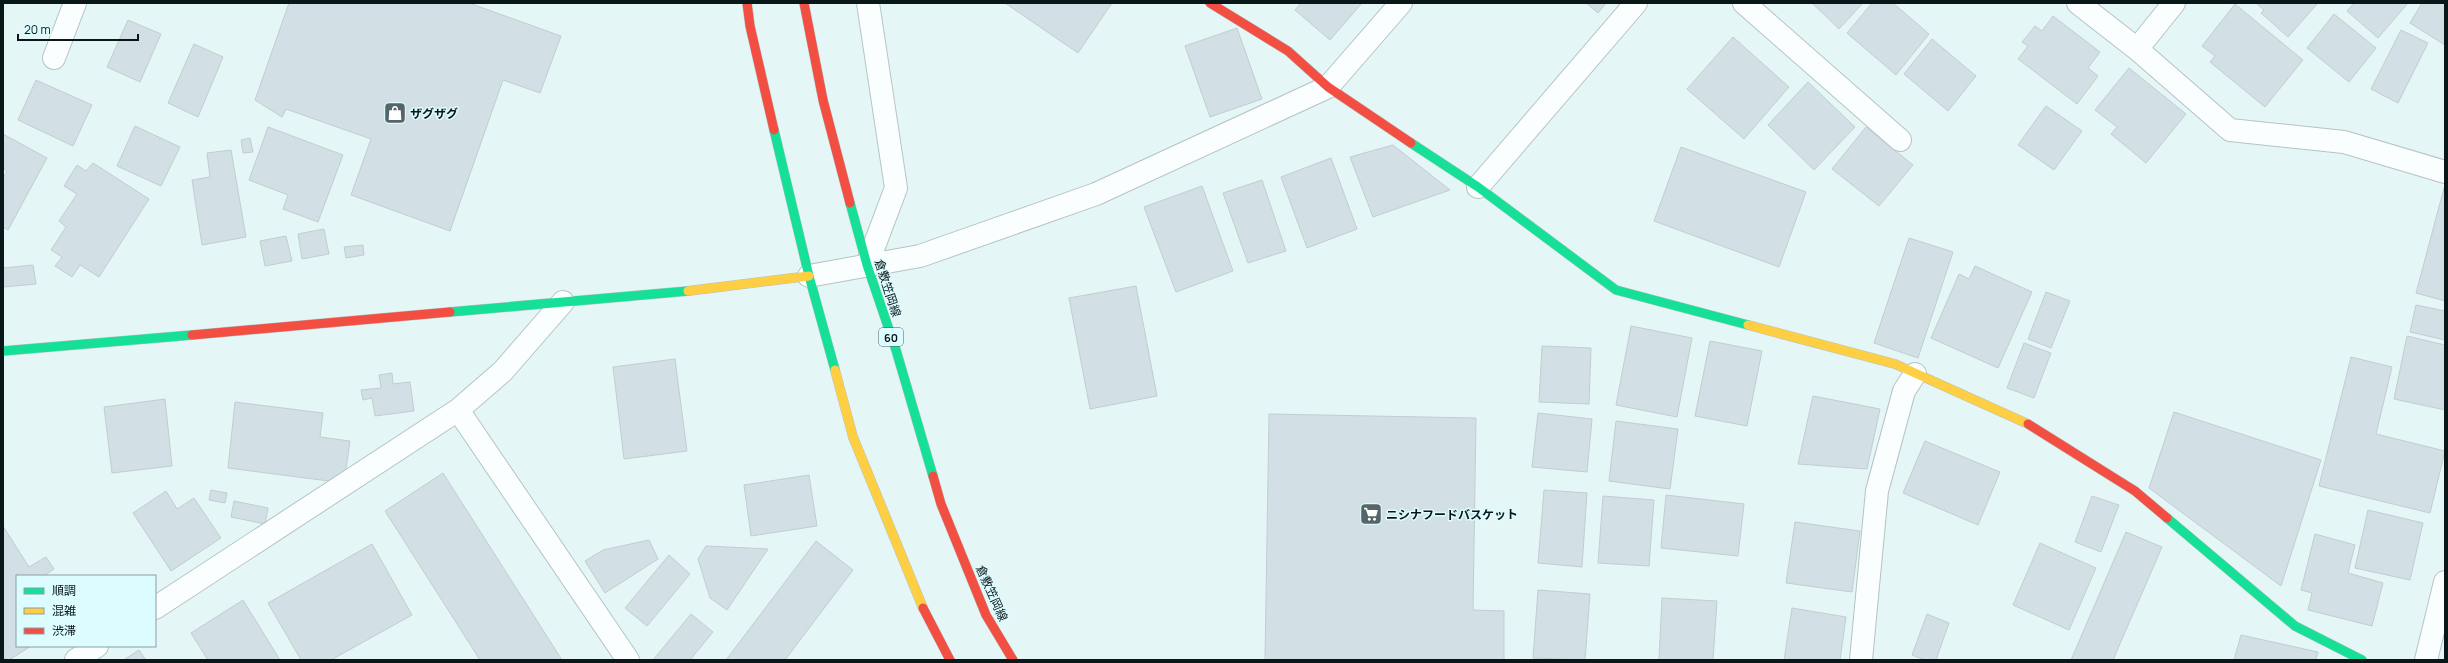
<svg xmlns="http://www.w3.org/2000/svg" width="2448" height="663" font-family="Manrope,'Noto Sans JP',sans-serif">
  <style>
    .building { fill: #d2dfe4; stroke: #c1cdd1 }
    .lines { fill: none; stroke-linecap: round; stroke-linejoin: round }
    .street-casing { stroke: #b5c3c4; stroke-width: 24 }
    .fast-casing { stroke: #b5c3c4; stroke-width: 10 }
    .slow-casing { stroke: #b5c3c4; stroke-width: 10 }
    .jam-casing { stroke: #b5c3c4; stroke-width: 10 }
    .street { stroke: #fbfefe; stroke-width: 22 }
    .fast { stroke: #16e098; stroke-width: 9 }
    .slow { stroke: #ffcf43; stroke-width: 9 }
    .jam { stroke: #f24e42; stroke-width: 9 }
    .labels { text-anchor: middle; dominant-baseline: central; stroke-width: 3; stroke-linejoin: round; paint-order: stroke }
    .shield { fill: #ddfcff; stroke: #495c5e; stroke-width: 1 }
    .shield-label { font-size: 11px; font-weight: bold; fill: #091719 }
    .poi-label { font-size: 12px; font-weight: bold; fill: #091719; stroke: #ddfcff; text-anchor: start }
    .street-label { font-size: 12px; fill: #091719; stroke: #ddfcff }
  </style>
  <rect width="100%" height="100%" fill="#e5f6f7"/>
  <!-- building -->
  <path class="building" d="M 289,3 L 469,3 L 561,36 L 540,93 L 503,80 L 450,231 L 351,195 L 371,139 L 286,109 L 282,117 L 255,100 Z
    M 1005,3 L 1112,3 L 1078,53 Z
    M 1301,3 L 1362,3 L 1330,40 L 1295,10 Z
    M 1586,3 L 1606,3 L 1598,13 Z
    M 1812,3 L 1863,3 L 1839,29 Z
    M 1872,3 L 1893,3 L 1929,34 L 1896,75 L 1847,33 Z
    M 2256,3 L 2318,3 L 2288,37 L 2261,13 L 2264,10 Z
    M 2354,3 L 2408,3 L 2378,38 L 2347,11 Z
    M 2422,3 L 2445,3 L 2445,45 L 2410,23 Z
    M 2235,4 L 2303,60 L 2265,107 L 2210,62 L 2215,56 L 2202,46 Z
    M 2334,14 L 2376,48 L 2349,82 L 2307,48 Z
    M 2053,16 L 2100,52 L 2088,68 L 2098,76 L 2077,104 L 2018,59 L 2028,46 L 2022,42 L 2035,26 L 2042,31 Z
    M 128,20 L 161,34 L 140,82 L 107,67 Z
    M 1237,28 L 1262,99 L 1210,117 L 1185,46 Z
    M 2401,30 L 2428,43 L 2398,103 L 2371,89 Z
    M 1733,37 L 1789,87 L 1744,139 L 1687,89 Z
    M 1932,39 L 1976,76 L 1948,111 L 1904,74 Z
    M 194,44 L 223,57 L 198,117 L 168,103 Z
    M 2129,68 L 2186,114 L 2146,163 L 2111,134 L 2117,127 L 2095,110 Z
    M 36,80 L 92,105 L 73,146 L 18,120 Z
    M 1808,82 L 1855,127 L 1814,170 L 1768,125 Z
    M 2046,106 L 2082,131 L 2054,170 L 2018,145 Z
    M 135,126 L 180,147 L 161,186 L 117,166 Z
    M 268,127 L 343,155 L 318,222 L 283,209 L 288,195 L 249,180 Z
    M 1866,127 L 1913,165 L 1879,206 L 1832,169 Z
    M 3,134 L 47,158 L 8,230 L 3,227 L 3,178 L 7,171 L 3,168 Z
    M 250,138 L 253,152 L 243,153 L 241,140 Z
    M 1393,145 L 1450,190 L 1373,217 L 1350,157 Z
    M 1681,147 L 1806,192 L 1779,267 L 1654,221 Z
    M 231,150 L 246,237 L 202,245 L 192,180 L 210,177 L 207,153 Z
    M 1331,158 L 1357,229 L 1307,248 L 1281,177 Z
    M 93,163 L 149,199 L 99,277 L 80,265 L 72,277 L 55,266 L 62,257 L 51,250 L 66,227 L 59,221 L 77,194 L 64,186 L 77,165 L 86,171 Z
    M 1262,180 L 1286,251 L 1248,263 L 1223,193 Z
    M 1202,186 L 1233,271 L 1176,292 L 1144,207 Z
    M 2444,188 L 2445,188 L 2445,301 L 2416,293 Z
    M 324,229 L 329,254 L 302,259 L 298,234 Z
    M 286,236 L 292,261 L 265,266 L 260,241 Z
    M 1909,238 L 1953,252 L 1918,358 L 1874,343 Z
    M 363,245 L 364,255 L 346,258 L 344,247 Z
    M 33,265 L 36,284 L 3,287 L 3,268 Z
    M 1975,266 L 2032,292 L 1998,368 L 1931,338 L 1959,274 L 1969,279 Z
    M 1136,286 L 1157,396 L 1090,409 L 1069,298 Z
    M 2046,292 L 2070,301 L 2051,348 L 2028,339 Z
    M 2416,305 L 2445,311 L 2445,340 L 2410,332 Z
    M 1631,326 L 1692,338 L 1677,417 L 1616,405 Z
    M 2407,336 L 2445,345 L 2445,410 L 2394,399 Z
    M 1710,341 L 1762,351 L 1747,426 L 1695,416 Z
    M 2024,343 L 2051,353 L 2034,398 L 2007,388 Z
    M 1542,346 L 1591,348 L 1589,404 L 1539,402 Z
    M 2351,357 L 2392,367 L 2376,434 L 2445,451 L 2430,513 L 2319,486 Z
    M 675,359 L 687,451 L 624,459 L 613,367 Z
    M 392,373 L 393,384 L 410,382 L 414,411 L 375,416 L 372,398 L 363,400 L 361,390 L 381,388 L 379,375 Z
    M 1813,396 L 1880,409 L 1867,469 L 1798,464 Z
    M 165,399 L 172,466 L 112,473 L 104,407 Z
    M 235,402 L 323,413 L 320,437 L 350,441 L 344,483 L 228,468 Z
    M 2174,412 L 2321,460 L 2281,586 L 2149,488 Z
    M 1538,413 L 1592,419 L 1587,472 L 1532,467 Z
    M 1269,414 L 1476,418 L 1473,610 L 1504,611 L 1504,660 L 1265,660 Z
    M 1616,421 L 1678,429 L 1670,489 L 1609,481 Z
    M 1925,441 L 2000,472 L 1978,525 L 1903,493 Z
    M 443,473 L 562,660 L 480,660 L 385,511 Z
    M 809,475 L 817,526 L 751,536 L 744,485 Z
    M 211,490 L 227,493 L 225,503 L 209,500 Z
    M 1544,490 L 1587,493 L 1582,567 L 1538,563 Z
    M 166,491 L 177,509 L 194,498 L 221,538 L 171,571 L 133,513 Z
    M 1666,495 L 1744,504 L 1738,556 L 1661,548 Z
    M 1603,496 L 1654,500 L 1649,566 L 1598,563 Z
    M 2092,496 L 2119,505 L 2101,552 L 2075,542 Z
    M 234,501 L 268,508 L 265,524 L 231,517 Z
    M 2368,510 L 2423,523 L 2410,580 L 2355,568 Z
    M 1795,522 L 1860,531 L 1852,592 L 1786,583 Z
    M 3,526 L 29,567 L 46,557 L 54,569 L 44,576 L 17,576 L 17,646 L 31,646 L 9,660 L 3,658 Z
    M 2126,532 L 2162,547 L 2113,660 L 2071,660 Z
    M 2315,534 L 2355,545 L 2348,573 L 2383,583 L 2372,626 L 2308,610 L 2312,593 L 2301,590 Z
    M 649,540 L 658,559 L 605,593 L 585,561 L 603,550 Z
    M 816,541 L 853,570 L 785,660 L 726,660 Z
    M 2040,543 L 2096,568 L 2069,630 L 2013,605 Z
    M 372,544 L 412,615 L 331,660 L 301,660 L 268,603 Z
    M 706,546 L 768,549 L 727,610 L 710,598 L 698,559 Z
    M 669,555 L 690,574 L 647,626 L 625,608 Z
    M 1538,590 L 1590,594 L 1585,660 L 1533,658 Z
    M 1662,598 L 1717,601 L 1713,660 L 1659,660 Z
    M 243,600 L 280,660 L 208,660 L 191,633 Z
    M 1792,608 L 1846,617 L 1840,660 L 1784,660 Z
    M 691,614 L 713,632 L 690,660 L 653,660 Z
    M 1927,614 L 1949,623 L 1936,660 L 1925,660 L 1912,655 Z
    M 2241,635 L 2318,652 L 2316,660 L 2234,660 Z
    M 139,650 L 146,660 L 126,660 L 125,659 Z"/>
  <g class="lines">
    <!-- street casing -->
    <g class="street-casing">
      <path id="street" d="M 1744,3 L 1900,140
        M 2078,3 L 2137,49 L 2174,3
        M 2137,49 L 2230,130 L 2344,142 L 2445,172
        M 54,58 L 75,3
        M 1478,187 L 1636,3
        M 867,265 L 896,188 L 868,3
        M 809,276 L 920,256 L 1096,194 L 1328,87 L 1401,3
        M 458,410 L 628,660
        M 155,608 L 458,410 L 503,371 L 563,302
        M 76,660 L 97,646
        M 1861,660 L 1877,491 L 1904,391 L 1915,374
        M 2426,660 L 2445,582"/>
    </g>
    <!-- fast casing -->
    <g class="fast-casing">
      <path id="fast" d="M 774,130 L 809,276 L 835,370
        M 1411,143 L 1478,187 L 1616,290 L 1748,325
        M 850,203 L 867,265 L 896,350 L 933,476
        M 450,312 L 688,291
        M 3,351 L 192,335
        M 2167,518 L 2295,626 L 2362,660"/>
    </g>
    <!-- slow casing -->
    <g class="slow-casing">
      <path id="slow" d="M 688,291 L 809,276
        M 1748,325 L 1895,364 L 2028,424
        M 835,370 L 853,437 L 923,608"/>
    </g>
    <!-- jam casing -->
    <g class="jam-casing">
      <path id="jam" d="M 747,3 L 750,26 L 774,130
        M 804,3 L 823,100 L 850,203
        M 1210,3 L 1288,51 L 1328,87 L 1411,143
        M 192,335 L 450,312
        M 2028,424 L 2135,491 L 2167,518
        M 933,476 L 941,504 L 986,615 L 1013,660
        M 923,608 L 950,660"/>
    </g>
    <!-- street -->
    <use href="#street" class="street"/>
    <!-- fast -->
    <use href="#fast" class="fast"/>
    <!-- slow -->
    <use href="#slow" class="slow"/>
    <!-- jam -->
    <use href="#jam" class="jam"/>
  </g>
  <!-- icons -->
  <defs>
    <g id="shop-square" transform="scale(1.15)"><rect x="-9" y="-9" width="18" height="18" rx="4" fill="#566567" stroke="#ddfcff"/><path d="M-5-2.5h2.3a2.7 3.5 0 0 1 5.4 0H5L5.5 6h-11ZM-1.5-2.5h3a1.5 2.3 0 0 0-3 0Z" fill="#fff"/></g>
    <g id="supermarket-square" transform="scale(1.15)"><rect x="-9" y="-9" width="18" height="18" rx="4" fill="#566567" stroke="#ddfcff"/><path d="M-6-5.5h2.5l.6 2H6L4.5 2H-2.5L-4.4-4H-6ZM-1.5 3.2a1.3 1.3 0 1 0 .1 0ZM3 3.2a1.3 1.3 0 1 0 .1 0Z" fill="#fff"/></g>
  </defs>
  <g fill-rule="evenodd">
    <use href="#shop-square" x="395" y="113"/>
    <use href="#supermarket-square" x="1371" y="514"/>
  </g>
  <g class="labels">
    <!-- shield labels -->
    <rect class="shield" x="879" y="328" width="24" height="18" rx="3"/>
    <g class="shield-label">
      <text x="891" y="337">60</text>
    </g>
    <!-- poi labels -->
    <g class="poi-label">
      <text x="410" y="113">ザグザグ</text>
      <text x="1386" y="514">ニシナフードバスケット</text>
    </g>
    <!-- street labels -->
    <g class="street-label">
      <text transform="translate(888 288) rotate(72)">倉敷笠岡線</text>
      <text transform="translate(992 593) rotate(66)">倉敷笠岡線</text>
    </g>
  </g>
  <!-- border -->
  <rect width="2448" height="663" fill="none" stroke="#091719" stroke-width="8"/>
  <!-- legend -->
  <rect x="16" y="575" width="140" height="72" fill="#ddfcff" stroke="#88a0a3"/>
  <rect x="24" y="588" width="20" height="6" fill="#16e098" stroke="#88a0a3"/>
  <text x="52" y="595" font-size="12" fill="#091719">順調</text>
  <rect x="24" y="608" width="20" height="6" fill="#ffcf43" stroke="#88a0a3"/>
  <text x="52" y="615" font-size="12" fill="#091719">混雑</text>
  <rect x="24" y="628" width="20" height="6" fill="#f24e42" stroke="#88a0a3"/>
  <text x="52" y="635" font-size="12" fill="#091719">渋滞</text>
  <!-- scale -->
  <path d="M18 34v6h120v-6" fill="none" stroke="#091719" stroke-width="2"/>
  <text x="24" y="34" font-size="12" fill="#091719" stroke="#ddfcff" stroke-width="3" paint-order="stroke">20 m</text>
</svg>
